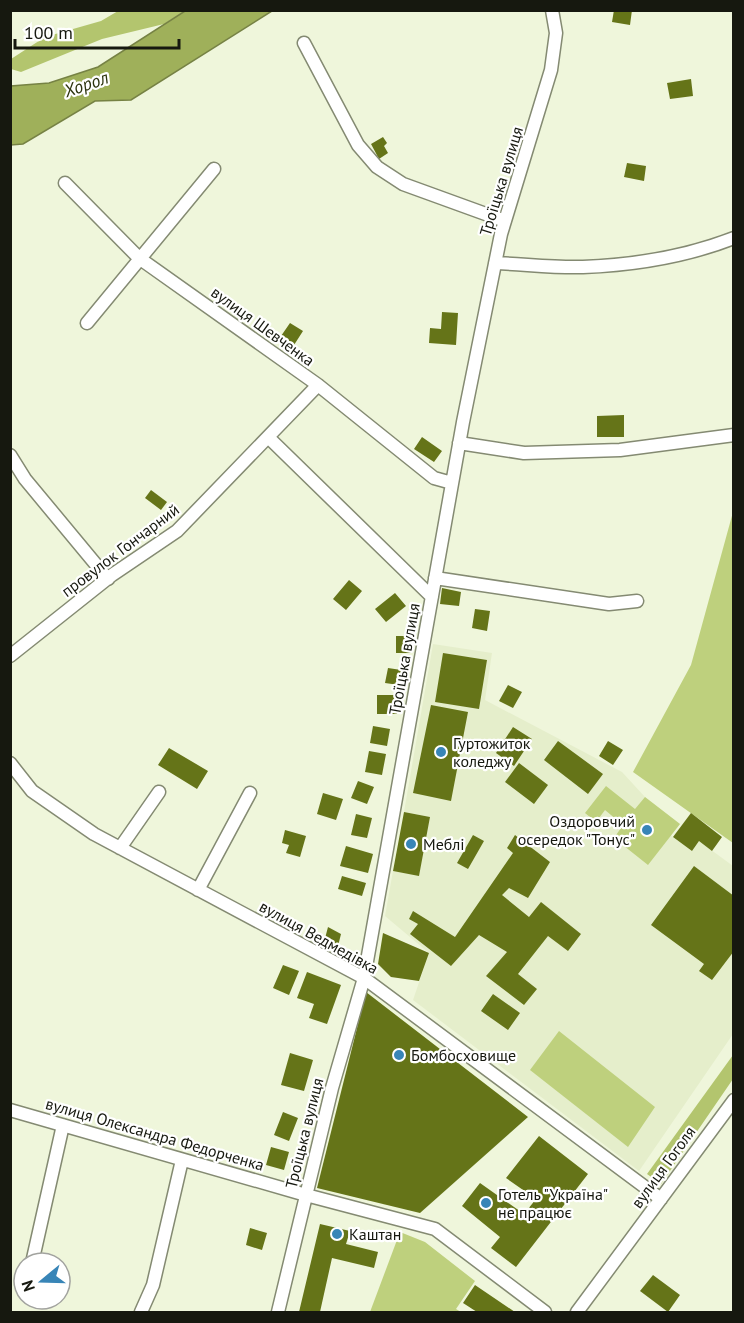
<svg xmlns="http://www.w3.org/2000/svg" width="744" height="1323" font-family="'PT Sans',sans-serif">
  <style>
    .built { fill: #e5eecb }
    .green { fill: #bed07d }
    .forest { fill: #b3c56e }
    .water { fill: #9fb05a; stroke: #768244; stroke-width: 1.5 }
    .building { fill: #657418 }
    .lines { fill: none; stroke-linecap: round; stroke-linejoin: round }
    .minor-casing { stroke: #848a72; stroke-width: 15 }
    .minor { stroke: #fff; stroke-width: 12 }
    .poi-dot { fill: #3885b7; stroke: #fff; stroke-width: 2 }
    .labels { text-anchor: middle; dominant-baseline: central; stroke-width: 4.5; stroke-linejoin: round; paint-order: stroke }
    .street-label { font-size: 16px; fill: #16180f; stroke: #fff }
    .poi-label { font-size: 16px; fill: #16180f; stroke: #fff; text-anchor: start }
    .water-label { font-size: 18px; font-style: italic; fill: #2d340f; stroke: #fff }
  </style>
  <rect width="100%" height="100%" fill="#eff6db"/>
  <!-- built -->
  <path class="built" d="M 433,644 L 492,653 L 485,700 L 622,772 L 645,797 L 680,824 L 671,835 L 673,837 L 692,851 L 699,841 L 733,866 L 733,1034 L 639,1171 L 413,1000 L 429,953 L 385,916 L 393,871 L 419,875 L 430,817 L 404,812 Z"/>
  <!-- green -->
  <path class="green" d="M 733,512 L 733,843 L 633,772 L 691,665 Z
    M 606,786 L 635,809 L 645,797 L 680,824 L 648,865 L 614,838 L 623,825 L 605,810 L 596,822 L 585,813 Z
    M 559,1031 L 655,1107 L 628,1147 L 530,1070 Z
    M 400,1232 L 425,1242 L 475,1281 L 456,1309 L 461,1312 L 370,1312 Z"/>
  <!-- forest -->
  <path class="forest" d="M 118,11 L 185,11 L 164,24 L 102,39 L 21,72 L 11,69 L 11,59 L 45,37 L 101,21 Z
    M 733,1055 L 733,1079 L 661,1184 L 647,1174 Z"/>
  <!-- water -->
  <path class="water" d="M 185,11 L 272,11 L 131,100 L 95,101 L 23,144 L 11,145 L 11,86 L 49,83 L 98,67 Z"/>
  <!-- building -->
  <path class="building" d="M 614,10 L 632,10 L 630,25 L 612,22 Z
    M 691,79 L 693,96 L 670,99 L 667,83 Z
    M 383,137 L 387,143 L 384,146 L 388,153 L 379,159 L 371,144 Z
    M 627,163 L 646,166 L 644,181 L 624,177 Z
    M 442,312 L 458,313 L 456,345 L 429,343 L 430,328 L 441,329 Z
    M 290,323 L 303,331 L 294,345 L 281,336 Z
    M 624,415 L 624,437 L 597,437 L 597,416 Z
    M 422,437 L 442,451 L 434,462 L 414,449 Z
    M 151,490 L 167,502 L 161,510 L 145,498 Z
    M 349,580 L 362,591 L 346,610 L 333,599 Z
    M 442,588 L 461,592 L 459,606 L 440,604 Z
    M 395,593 L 406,606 L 386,622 L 375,609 Z
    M 475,609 L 490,611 L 487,631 L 472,628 Z
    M 396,636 L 412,636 L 412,653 L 396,653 Z
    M 443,653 L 487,660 L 479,709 L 435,702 Z
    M 388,668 L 408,671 L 406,686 L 385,683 Z
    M 508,685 L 522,692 L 513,708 L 499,701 Z
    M 377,695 L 398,695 L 397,714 L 377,714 Z
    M 431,705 L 468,712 L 451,801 L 413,793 Z
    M 373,726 L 390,729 L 387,746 L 370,743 Z
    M 513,727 L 532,739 L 514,766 L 496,753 Z
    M 558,741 L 603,774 L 588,794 L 544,760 Z
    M 608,741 L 623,750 L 613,765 L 599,756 Z
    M 169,748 L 208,771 L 197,789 L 158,765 Z
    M 369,751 L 386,754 L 382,775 L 365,772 Z
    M 519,763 L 548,785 L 534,804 L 505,782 Z
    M 358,781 L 374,787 L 367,804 L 351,798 Z
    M 323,793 L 343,799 L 336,820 L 317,814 Z
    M 404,812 L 430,817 L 419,876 L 393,871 Z
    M 691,813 L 722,837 L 712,851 L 699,841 L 692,851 L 673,837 Z
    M 356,814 L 372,818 L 367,838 L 351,835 Z
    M 285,830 L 306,836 L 300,857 L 286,853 L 289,845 L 282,843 Z
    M 473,835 L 484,841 L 468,869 L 457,863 Z
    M 515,835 L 550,862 L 528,898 L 509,888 L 502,895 L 529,917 L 541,902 L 581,934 L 568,951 L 548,936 L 518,974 L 537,989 L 524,1005 L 486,976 L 507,952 L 479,935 L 451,966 L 410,934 L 418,924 L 409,919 L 413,911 L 455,937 L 513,853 L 507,848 Z
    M 346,846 L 373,854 L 368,873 L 340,866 Z
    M 694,866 L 734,896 L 734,951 L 712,980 L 699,971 L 704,964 L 651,925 Z
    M 342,876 L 366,883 L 362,896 L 338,889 Z
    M 328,927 L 341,934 L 337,950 L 323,946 Z
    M 383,933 L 429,953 L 419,981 L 391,977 L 378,964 Z
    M 283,965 L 299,971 L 289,995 L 273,988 Z
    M 307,972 L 341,985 L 327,1024 L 309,1018 L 314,1004 L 297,998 Z
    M 366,992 L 528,1117 L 420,1213 L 317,1188 Z
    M 493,994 L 520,1013 L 508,1030 L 481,1011 Z
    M 290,1053 L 313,1060 L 304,1091 L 281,1085 Z
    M 283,1112 L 298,1118 L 289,1141 L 274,1135 Z
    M 539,1136 L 588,1174 L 516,1267 L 491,1248 L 500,1237 L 462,1206 L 480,1183 L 524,1214 L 536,1199 L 506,1178 Z
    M 271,1147 L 289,1152 L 284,1170 L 266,1165 Z
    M 320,1224 L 350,1231 L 346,1244 L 378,1252 L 374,1268 L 332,1258 L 320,1312 L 299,1312 Z
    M 250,1228 L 267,1233 L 262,1250 L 246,1245 Z
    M 653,1275 L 680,1295 L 668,1312 L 640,1291 Z
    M 475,1285 L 515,1312 L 477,1312 L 463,1303 Z"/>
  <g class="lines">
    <!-- minor casing -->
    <g class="minor-casing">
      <path id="minor" d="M 304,43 L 358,145 L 377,167 L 403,184 L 505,221
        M 65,183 L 139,258 L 318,385 L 434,478 L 452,483
        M 495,263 C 524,264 554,268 583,267 C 635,265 685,257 734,238
        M 87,323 L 214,169
        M 268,437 L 432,597
        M 459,443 L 524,453 L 620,450 L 734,435
        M 10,455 L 25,479 L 108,579
        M 435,578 L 609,604 L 637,601
        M 10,656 L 112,575 L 177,531 L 318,385
        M 10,763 L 32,791 L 94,834 L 364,978 L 661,1199
        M 120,848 L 159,792
        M 198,890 L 250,793
        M 10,1110 L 306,1195 L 435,1229 L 545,1312
        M 32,1263 L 63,1125
        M 141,1312 L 153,1285 L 182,1160
        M 278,1312 L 332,1088 L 364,978 L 463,422 L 501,234 L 551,70 L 556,33 L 552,10
        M 577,1312 L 734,1100"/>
    </g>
    <!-- minor -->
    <use href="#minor" class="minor"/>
  </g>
  <!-- markers -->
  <g class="poi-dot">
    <circle cx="441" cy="752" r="6"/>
    <circle cx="647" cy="830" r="6"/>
    <circle cx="411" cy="844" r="6"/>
    <circle cx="399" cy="1055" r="6"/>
    <circle cx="486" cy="1203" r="6"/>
    <circle cx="337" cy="1234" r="6"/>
  </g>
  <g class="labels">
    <!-- street labels -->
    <g class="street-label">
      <text transform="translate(501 181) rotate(-73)">Троїцька вулиця</text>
      <text transform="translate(263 326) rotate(36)">вулиця Шевченка</text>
      <text transform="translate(120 550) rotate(-37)">провулок Гончарний</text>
      <text transform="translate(404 659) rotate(-80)">Троїцька вулиця</text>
      <text transform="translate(319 937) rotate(29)">вулиця Ведмедівка</text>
      <text transform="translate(304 1133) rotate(-76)">Троїцька вулиця</text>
      <text transform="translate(155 1134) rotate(16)">вулиця Олександра Федорченка</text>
      <text transform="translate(663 1167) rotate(-54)">вулиця Гоголя</text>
    </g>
    <!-- poi labels -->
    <g class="poi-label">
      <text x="453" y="743">Гуртожиток<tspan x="453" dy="18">коледжу</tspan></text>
      <text x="635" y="821" text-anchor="end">Оздоровчий<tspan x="635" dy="18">осередок "Тонус"</tspan></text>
      <text x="423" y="844">Меблі</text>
      <text x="411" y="1055">Бомбосховище</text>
      <text x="498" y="1194">Готель "Україна"<tspan x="498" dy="18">не працює</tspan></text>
      <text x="349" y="1234">Каштан</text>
    </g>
    <!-- water labels -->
    <g class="water-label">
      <text transform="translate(86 84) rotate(-19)">Хорол</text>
    </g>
  </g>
  <!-- border -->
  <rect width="744" height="1323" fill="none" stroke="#16180f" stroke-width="24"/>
  <!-- north arrow -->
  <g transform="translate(42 1281) rotate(251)"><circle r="28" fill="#ffffff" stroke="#a2a39f" stroke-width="1.5"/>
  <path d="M0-4.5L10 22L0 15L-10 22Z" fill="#3885b7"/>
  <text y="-9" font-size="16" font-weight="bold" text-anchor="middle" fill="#16180f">N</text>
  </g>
  <!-- scale -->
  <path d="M15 39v9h164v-9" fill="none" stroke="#16180f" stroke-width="3"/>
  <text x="24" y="39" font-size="18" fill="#16180f" stroke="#ffffff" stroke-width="4.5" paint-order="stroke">100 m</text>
</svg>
